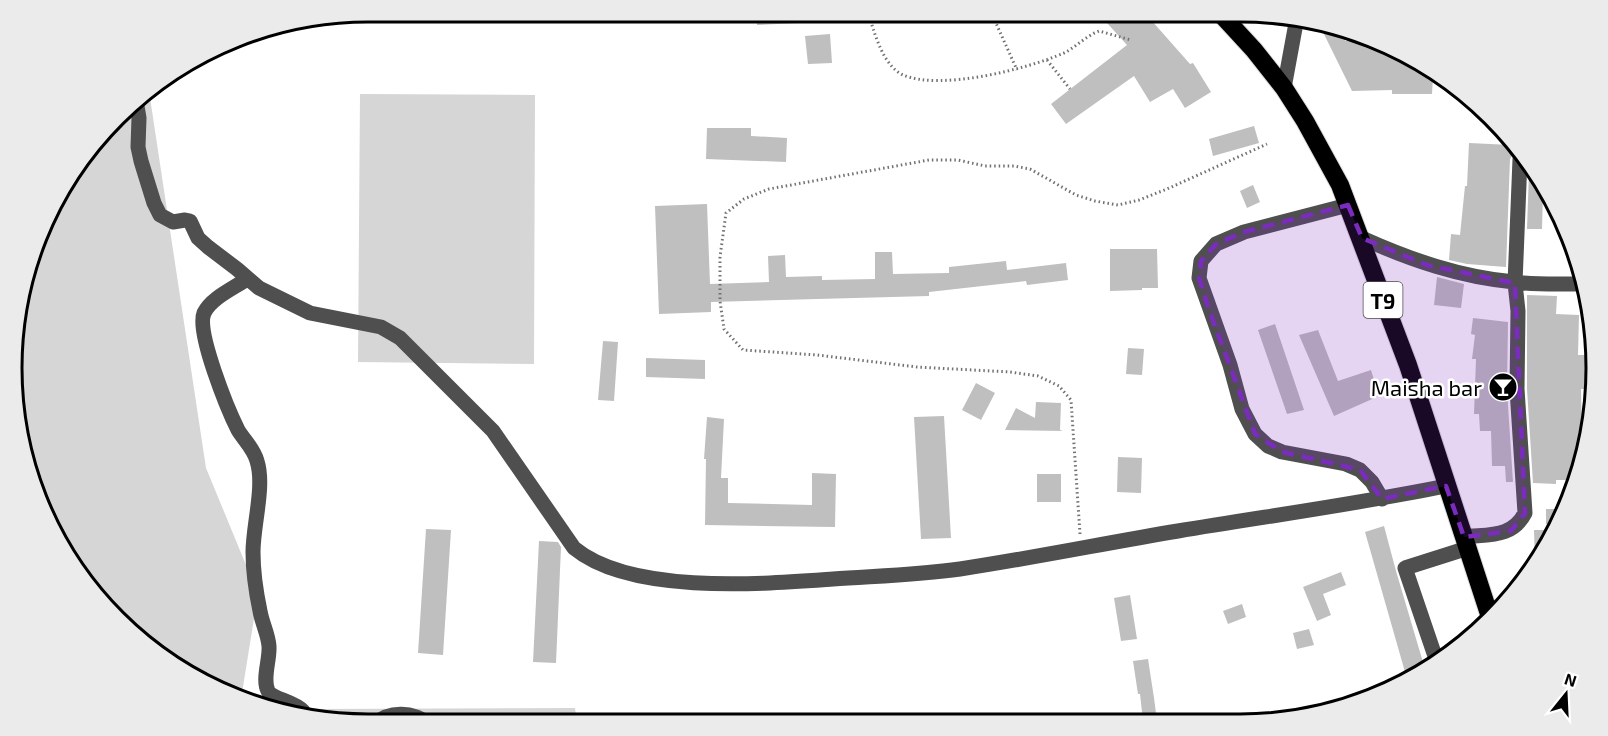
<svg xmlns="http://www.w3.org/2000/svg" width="1608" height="736" font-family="'Exo 2',sans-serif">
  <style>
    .green { fill: #d6d6d6 }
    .building { fill: #bfbfbf }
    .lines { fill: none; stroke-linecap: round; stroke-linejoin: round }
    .highway-casing { stroke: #dbdbdb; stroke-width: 20 }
    .path { stroke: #717171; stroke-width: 3; stroke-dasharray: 1.5 3; stroke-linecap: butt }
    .minor { stroke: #4f4f4f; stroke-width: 15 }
    .highway { stroke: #000; stroke-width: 18 }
    .marked { fill: #7b2cbf; fill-opacity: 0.2; stroke: #7b2cbf; stroke-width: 4.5; stroke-dasharray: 12 8; stroke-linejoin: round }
    .labels { text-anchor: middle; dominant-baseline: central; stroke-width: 5; stroke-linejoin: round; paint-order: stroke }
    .shield { fill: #fff; stroke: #4c4c4c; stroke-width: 1.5 }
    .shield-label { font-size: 21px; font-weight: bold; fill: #000 }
    .poi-label { font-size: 22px; fill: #000; stroke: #fff; text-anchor: end }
    .rim { fill: none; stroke: #000; stroke-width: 3 }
  </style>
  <rect width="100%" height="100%" fill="#fff"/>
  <!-- green -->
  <path class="green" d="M 149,91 L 206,468 L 258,594 L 241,699 L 232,697 L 133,635 L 60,546 L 15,415 L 19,299 L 60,190 L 134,100 Z
    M 360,94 L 535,95 L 534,364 L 358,362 Z
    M 575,708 L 577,723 L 368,724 L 311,713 L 314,709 Z"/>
  <!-- building -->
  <path class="building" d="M 756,12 L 797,12 L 797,23 L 757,25 Z
    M 1097,12 L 1129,12 L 1133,16 L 1139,12 L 1144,12 L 1190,64 L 1193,63 L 1211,92 L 1185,108 L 1173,89 L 1150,102 L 1134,76 L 1066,124 L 1051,104 L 1127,45 Z
    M 1321,28 L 1344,33 L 1345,41 L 1378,40 L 1433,77 L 1432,94 L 1392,94 L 1392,90 L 1352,91 Z
    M 830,34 L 832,63 L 808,64 L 805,36 Z
    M 1254,126 L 1259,143 L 1213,156 L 1209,139 Z
    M 707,128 L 751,128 L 751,136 L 787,138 L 786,162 L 706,159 Z
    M 1469,143 L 1511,145 L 1515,151 L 1510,159 L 1506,267 L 1467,264 L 1449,260 L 1451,234 L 1460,235 L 1465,186 L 1467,186 Z
    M 1529,172 L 1543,192 L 1542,229 L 1527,229 Z
    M 1253,185 L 1260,202 L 1247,208 L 1240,191 Z
    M 707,204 L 710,284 L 769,282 L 768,256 L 785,255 L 786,277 L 822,276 L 822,280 L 875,279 L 875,252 L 892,252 L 893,274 L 949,273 L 949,267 L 1006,261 L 1007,270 L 1066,263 L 1068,280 L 1027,285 L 1026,281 L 929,292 L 929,296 L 711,302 L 711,312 L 659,314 L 655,206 Z
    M 1110,249 L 1157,249 L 1158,288 L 1142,288 L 1142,290 L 1110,291 Z
    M 1437,277 L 1464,284 L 1461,308 L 1434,305 Z
    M 1527,295 L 1557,296 L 1556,314 L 1579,315 L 1578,355 L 1585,355 L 1585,389 L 1581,389 L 1582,437 L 1574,480 L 1556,480 L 1556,484 L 1533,483 L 1527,389 Z
    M 1473,318 L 1508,322 L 1507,390 L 1513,482 L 1506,482 L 1505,466 L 1492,466 L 1491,431 L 1480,431 L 1479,414 L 1474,414 L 1476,359 L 1472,359 L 1475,335 L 1471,334 Z
    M 1275,324 L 1304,410 L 1287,414 L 1258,330 Z
    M 1318,330 L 1338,381 L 1371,370 L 1379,396 L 1334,416 L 1299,335 Z
    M 603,341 L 618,342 L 614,401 L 598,400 Z
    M 1128,348 L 1144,349 L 1142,375 L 1126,374 Z
    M 646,358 L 705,360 L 705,379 L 646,377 Z
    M 976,383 L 995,393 L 981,420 L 962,410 Z
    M 1036,402 L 1061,403 L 1060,430 L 1063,431 L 1005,430 L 1016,408 L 1035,418 Z
    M 944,416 L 951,538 L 921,539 L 914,417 Z
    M 707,417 L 724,419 L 721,478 L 728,478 L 728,503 L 812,505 L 812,473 L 836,474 L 835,527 L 705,525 L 706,459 L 704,459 Z
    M 1118,457 L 1142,458 L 1141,493 L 1117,492 Z
    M 1037,474 L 1061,474 L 1061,502 L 1037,502 Z
    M 1546,509 L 1566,509 L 1557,524 L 1546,524 Z
    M 1384,526 L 1396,571 L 1425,669 L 1407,679 L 1365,532 Z
    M 426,529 L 451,530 L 443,655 L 418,653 Z
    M 1534,530 L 1554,530 L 1535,564 Z
    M 539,541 L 558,542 L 561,547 L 556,663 L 533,662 Z
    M 1341,572 L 1346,585 L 1323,594 L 1331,615 L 1317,621 L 1303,587 Z
    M 1130,595 L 1137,639 L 1121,641 L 1114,598 Z
    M 1242,604 L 1246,617 L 1228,624 L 1223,611 Z
    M 1309,629 L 1314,645 L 1297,649 L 1293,633 Z
    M 1148,659 L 1154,698 L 1157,721 L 1143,721 L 1140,694 L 1138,694 L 1133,661 Z"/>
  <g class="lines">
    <!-- highway casing -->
    <g class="highway-casing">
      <path id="highway" d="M 1219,12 L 1254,50 L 1284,88 L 1305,121 L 1340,185 L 1408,365 L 1490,617"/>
    </g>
    <!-- path -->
    <path class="path" d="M 868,12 C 874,31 882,65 903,75 C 941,91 1027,69 1064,53 C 1076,47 1086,36 1099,31 L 1131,40
      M 991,12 L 1017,70
      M 1047,60 L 1070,89
      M 1080,534 L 1071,400 L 1059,386 L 1038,376 L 1010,372 L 917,367 L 817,355 L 743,350 L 724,329 L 720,301 L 720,257 L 726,213 L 744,199 L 769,189 L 929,160 L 958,160 L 985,166 L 1014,166 L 1030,169 L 1076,195 L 1095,201 L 1118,205 L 1139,200 L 1167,189 L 1267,144"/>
    <!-- minor -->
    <path class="minor" d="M 1284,88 L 1296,23
      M 137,106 L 139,118 L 138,147 L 141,161 L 154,203 L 160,215 L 173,222 L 185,220 L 190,221 L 198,238 L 208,247 L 237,269 L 259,288 L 310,313 L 381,327 L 400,338 L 493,431 L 574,548 C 631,595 762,584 833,579 C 875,576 918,575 960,569 C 1033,558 1106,543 1178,531 C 1268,516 1357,504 1446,486
      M 1348,205 L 1244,232 L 1216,244 L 1201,261 L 1199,278 L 1230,365 L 1242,409 L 1255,434 L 1268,446 L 1282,452 L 1346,464 L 1360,470 L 1372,482 L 1382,499
      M 1362,238 C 1411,260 1460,277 1514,282 C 1535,285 1558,284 1579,284
      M 247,279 C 234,288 211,298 204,313 C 196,332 228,410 238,430 C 244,440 254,449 257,461 C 265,486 253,525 253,552 C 253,571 256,592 260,611 C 262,623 268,634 269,646 C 270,660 262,679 268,691 C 272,699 294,701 303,711
      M 1594,357 L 1594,376
      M 1464,537 C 1489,534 1512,538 1525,513 L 1517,389 L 1518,311 L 1515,283 L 1520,159
      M 1437,662 L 1405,568 L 1468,548
      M 375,724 C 390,710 413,712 429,724"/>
    <!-- highway -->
    <use href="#highway" class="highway"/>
  </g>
  <!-- marked area -->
  <path class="marked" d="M 1348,205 L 1362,238 L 1427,265 L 1515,283 L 1525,513 L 1511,531 L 1464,537 L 1446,486 L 1382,499 L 1360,470 L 1282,452 L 1255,434 L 1208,307 L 1199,278 L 1201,261 L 1216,244 L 1244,232 Z"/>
  <!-- icons -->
  <defs>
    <g id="bar-disc" transform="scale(1.5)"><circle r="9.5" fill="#000" stroke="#fff"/><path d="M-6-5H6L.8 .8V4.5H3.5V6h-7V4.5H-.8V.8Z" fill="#fff"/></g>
  </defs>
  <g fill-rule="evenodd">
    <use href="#bar-disc" x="1503" y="387"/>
  </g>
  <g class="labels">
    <!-- shield labels -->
    <rect class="shield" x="1363.5" y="282" width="39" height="36" rx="4.5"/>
    <g class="shield-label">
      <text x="1383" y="300">T9</text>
    </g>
    <!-- poi labels -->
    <g class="poi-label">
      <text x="1482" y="387">Maisha bar</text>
    </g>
  </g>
  <!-- crop -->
  <path d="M0 0H1608V736H0ZM368 22H1240A346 346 0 0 1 1586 368V368A346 346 0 0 1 1240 714H368A346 346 0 0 1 22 368V368A346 346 0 0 1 368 22Z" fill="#ebebeb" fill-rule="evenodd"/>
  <path class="rim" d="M368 22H1240A346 346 0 0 1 1586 368V368A346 346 0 0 1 1240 714H368A346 346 0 0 1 22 368V368A346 346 0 0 1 368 22Z"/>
  <!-- north arrow -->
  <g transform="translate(1566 694) rotate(18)" stroke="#ffffff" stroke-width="4.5" paint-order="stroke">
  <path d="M0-4.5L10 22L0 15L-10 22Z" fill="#000000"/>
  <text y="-9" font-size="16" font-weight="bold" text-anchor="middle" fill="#000000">N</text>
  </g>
</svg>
